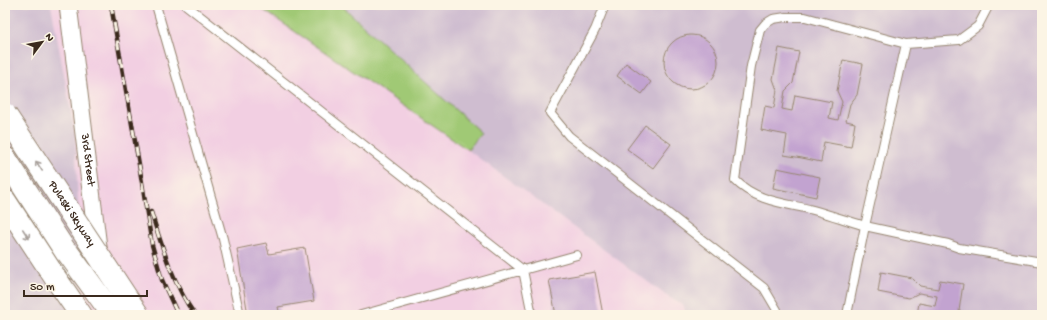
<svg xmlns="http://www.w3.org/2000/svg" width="1047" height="320" font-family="'Gochi Hand',sans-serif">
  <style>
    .built { fill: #f2cfe2 }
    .industrial { fill: #cfbdd0 }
    .green { fill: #a0c975; stroke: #6e7a4a }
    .building { fill: #c2a3d0 }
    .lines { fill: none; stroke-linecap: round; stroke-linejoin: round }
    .lane-casing { stroke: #978671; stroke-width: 10 }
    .street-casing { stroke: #978671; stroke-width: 19 }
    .highway-casing { stroke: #978671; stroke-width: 24 }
    .lane { stroke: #fff; stroke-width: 8 }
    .street { stroke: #fff; stroke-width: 17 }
    .highway { stroke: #fff; stroke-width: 22 }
    .rail-casing { stroke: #3b2a1e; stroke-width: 4.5 }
    .rail { stroke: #fcf5e5; stroke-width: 3; stroke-dasharray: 9; stroke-linecap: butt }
    .highway-bridge-casing { stroke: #978671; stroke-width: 24; stroke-linecap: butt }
    .highway-bridge { stroke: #fff; stroke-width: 22 }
    .oneway { stroke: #a79f9a }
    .labels { text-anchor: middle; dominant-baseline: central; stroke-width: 4; stroke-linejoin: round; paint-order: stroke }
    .street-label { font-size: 12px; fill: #3b2a1e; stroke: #fcf5e5 }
  </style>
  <rect width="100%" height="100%" fill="#fcf5e5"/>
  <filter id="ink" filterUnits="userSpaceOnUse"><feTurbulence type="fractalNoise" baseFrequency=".025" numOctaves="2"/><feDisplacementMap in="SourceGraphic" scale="8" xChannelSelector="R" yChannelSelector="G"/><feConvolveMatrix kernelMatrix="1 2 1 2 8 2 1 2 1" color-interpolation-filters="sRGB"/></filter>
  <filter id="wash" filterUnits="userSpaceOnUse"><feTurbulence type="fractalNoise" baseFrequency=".012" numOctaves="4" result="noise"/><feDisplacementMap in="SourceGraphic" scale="16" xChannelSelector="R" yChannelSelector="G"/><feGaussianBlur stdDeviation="0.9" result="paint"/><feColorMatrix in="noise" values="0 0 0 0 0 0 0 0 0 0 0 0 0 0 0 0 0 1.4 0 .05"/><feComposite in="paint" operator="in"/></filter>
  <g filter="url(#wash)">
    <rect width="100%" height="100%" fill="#f3e1c4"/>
    <!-- built -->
    <path class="built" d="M 5,5 L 1042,5 L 1042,315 L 5,315 Z"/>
    <!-- industrial -->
    <path class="industrial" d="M 5,5 L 51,5 L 75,134 L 83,315 L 5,315 Z
      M 341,5 L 1042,5 L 1042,315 L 686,315 L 684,306 L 667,296 L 468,150 L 481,134 Z"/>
    <!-- green -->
    <path class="green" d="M 256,5 L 341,5 L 481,133 L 468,150 Z"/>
    <g id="blocks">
      <!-- building -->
      <path class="building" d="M664 62a27 27 0 1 1 54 0a27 27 0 1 1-54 0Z
        M 779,48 L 799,52 L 793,83 L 785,91 L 782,109 L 792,111 L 795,95 L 832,102 L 829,118 L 838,120 L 842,102 L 837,91 L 843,60 L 863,64 L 857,95 L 850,104 L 846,121 L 855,123 L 851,147 L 824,142 L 821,162 L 802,158 L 784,155 L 787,135 L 761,130 L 765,106 L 774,108 L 777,90 L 773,79 Z
        M 626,63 L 651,82 L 642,94 L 617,76 Z
        M 645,125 L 671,144 L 653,168 L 627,149 Z
        M 777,168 L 820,177 L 816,197 L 773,188 Z
        M 266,243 L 269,254 L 305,248 L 314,301 L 278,307 L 280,315 L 248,315 L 237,249 Z
        M 595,272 L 603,315 L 556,315 L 549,280 Z
        M 881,272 L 912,278 L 920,286 L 938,289 L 940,280 L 963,284 L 959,311 L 978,314 L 978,315 L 917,315 L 919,303 L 935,306 L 937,296 L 919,293 L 909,298 L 878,292 Z"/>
    </g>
  </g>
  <g filter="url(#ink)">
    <use href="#blocks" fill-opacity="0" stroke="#978671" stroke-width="1"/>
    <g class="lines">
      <!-- lane casing -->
      <g class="lane-casing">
        <path id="lane" d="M 156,5 L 223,239 L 240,315
          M 186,5 L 523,270 L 532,315
          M 605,5 L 595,30 L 550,113 L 569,136 L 764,288 L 777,310 L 776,315
          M 906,44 L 865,226 L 948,244 L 959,248 L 1042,262
          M 361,315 L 577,255
          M 847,315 L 865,226 C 846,220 828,214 809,209 C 783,203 754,200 735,180 L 751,66 L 760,30 L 765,24 L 773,19 L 786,17 L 805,17 L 906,44 L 959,40 L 978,26 L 989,5"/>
      </g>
      <!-- street casing -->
      <g class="street-casing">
        <g id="street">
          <path id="s1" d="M 68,5 L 99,255"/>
        </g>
      </g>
      <!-- highway casing -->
      <g class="highway-casing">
        <path id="highway" d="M 5,158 L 77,269
          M 5,201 L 56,279 L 81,315"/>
      </g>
      <!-- lane -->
      <use href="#lane" class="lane"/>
      <!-- street -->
      <use href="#street" class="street"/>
      <!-- highway -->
      <use href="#highway" class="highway"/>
      <!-- rail casing -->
      <g class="rail-casing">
        <path id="rail" d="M 111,5 L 140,170 L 152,245 L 162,280 L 178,315
          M 151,212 C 162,247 174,286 195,315"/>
      </g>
      <!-- rail -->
      <use href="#rail" class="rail"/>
      <!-- highway-bridge casing -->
      <g class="highway-bridge-casing">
        <g id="highway-bridge">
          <path id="s2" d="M 5,114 L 138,315"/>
          <path d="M 68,253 L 113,315"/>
        </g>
      </g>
      <!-- highway-bridge -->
      <use href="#highway-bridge" class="highway-bridge"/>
    </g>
    <!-- one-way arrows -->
    <defs><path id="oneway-shaft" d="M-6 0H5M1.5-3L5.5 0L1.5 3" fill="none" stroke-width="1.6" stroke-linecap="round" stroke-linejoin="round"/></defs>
    <g class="oneway">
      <use href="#oneway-shaft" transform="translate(39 166) rotate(-123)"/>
      <use href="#oneway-shaft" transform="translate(26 234) rotate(57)"/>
    </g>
  </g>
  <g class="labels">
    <!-- street labels -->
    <g class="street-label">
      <text stroke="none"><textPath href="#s1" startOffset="156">3rd Street</textPath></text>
      <text stroke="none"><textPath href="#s2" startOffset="120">Pulaski Skyway</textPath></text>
    </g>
  </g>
  <!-- margin -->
  <rect width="1047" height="320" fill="none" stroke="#fcf5e5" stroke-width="20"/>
  <!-- north arrow -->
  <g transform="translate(42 42) rotate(58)" stroke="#fcf5e5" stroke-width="3" paint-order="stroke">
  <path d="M0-3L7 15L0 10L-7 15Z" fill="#3b2a1e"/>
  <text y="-6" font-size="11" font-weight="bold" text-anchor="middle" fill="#3b2a1e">N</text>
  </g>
  <!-- scale -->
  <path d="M24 290v6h123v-6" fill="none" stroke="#3b2a1e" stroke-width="2"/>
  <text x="30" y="290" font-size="12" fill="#3b2a1e" stroke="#fcf5e5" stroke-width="3" paint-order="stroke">50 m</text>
</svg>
